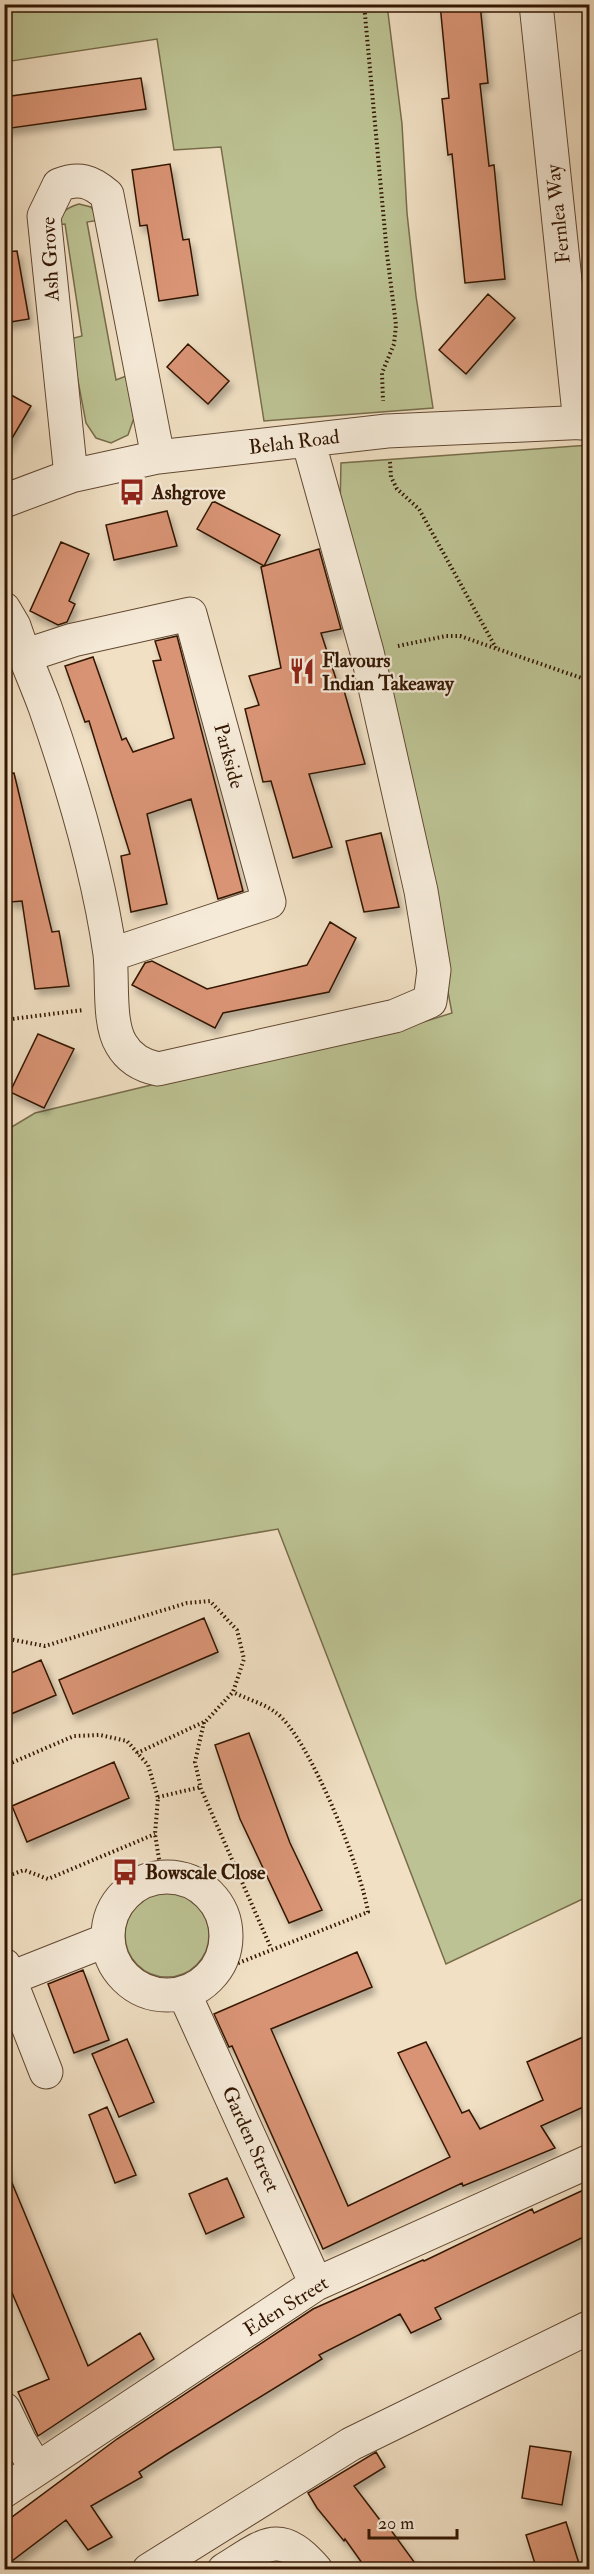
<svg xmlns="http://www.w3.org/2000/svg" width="594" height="2574" font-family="'IM FELL Double Pica',serif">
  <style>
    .green { fill: #bcc293; stroke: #786c4a; stroke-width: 1.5 }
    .building { fill: #d99474; stroke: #331602; stroke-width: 1.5; filter: url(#shadow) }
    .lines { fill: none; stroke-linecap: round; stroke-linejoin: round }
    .minor-casing { stroke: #624832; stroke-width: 35 }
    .path { stroke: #331602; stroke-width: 4; stroke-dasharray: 1.5 3; stroke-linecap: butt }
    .minor { stroke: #f6ebd9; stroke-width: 33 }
    .labels { text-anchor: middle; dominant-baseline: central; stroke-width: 4.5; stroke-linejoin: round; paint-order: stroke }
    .street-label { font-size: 20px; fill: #331602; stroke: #f6ebd9 }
    .poi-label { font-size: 20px; font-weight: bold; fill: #331602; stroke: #f6ebd9; text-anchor: start }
  </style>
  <defs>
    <filter id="shadow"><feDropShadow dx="3.5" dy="6" stdDeviation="3" flood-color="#0004"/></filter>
  </defs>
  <rect width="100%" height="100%" fill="#f1e0c4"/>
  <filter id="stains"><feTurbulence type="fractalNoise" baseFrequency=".00333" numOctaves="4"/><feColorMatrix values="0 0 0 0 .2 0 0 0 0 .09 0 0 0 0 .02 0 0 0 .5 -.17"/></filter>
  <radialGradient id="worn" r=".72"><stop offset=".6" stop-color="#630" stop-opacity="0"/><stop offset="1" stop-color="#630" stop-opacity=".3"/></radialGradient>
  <!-- green -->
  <path class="green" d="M 5,4 L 387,5 L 402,124 L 407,213 L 416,296 L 433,408 L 264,421 L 221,147 L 174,150 L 157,39 L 5,62 Z
    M 79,204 L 91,207 L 100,220 L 87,222 L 116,380 L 126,376 L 134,418 L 128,435 L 111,443 L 96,438 L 86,423 L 70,339 L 82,336 L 65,224 L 55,225 C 61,212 66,208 79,204 Z
    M 589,445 L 589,1896 L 446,1964 L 278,1529 L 5,1576 L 5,1131 L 35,1113 L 168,1081 L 388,1033 L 452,1013 L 412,803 L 340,507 L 341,463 Z
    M125 1935a42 42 0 1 1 84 0a42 42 0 1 1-84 0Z"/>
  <!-- building -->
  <path class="building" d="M 440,4 L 480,4 L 488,83 L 480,84 L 489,166 L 494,165 L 505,279 L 465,283 L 452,154 L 448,155 L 442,99 L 449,98 Z
    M 141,78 L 146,109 L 4,129 L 4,97 Z
    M 170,164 L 183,240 L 189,239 L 198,295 L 159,301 L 147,225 L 140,226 L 132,170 Z
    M 17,251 L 29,319 L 4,323 L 4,252 Z
    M 488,294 L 515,318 L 466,374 L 439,350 Z
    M 188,344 L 229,381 L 208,404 L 167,367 Z
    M 4,391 L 31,406 L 4,452 Z
    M 213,501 L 280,535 L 264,566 L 197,529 Z
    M 167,511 L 177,546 L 114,560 L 106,525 Z
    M 61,542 L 89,554 L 69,601 L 75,604 L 67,622 L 58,625 L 30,611 Z
    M 319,549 L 341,629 L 321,633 L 339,688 L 343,687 L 365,764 L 309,774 L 332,847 L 293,858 L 271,781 L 263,782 L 245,709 L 259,705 L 249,676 L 281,668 L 261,567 Z
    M 177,636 L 243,891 L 218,899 L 191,799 L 147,814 L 167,904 L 131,912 L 121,856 L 130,854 L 89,721 L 85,722 L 65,666 L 93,657 L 122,740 L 126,738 L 133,752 L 174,738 L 153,661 L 161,660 L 155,641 Z
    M 14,773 L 52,932 L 59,931 L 69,986 L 35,989 L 22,901 L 10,902 L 4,879 L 4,774 Z
    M 381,833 L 399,907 L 364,912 L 346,841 Z
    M 330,922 L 356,938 L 329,992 L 223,1013 L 215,1028 L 132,985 L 145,963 L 152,961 L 207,989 L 307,965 Z
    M 38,1034 L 74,1049 L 44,1108 L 10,1092 Z
    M 204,1618 L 218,1652 L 73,1714 L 59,1680 Z
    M 41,1660 L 56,1695 L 4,1717 L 4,1676 Z
    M 249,1733 L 290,1843 L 322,1910 L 289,1923 L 240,1819 L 215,1745 Z
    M 114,1762 L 129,1798 L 27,1842 L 12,1806 Z
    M 357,1952 L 372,1987 L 271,2029 L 348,2206 L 450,2157 L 398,2053 L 426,2042 L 462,2113 L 469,2110 L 480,2129 L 543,2100 L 527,2062 L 590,2034 L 590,2104 L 541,2126 L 555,2148 L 463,2186 L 462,2183 L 323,2249 L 232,2046 L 229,2047 L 214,2014 Z
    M 83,1970 L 109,2040 L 74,2053 L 48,1984 Z
    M 127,2039 L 154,2102 L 119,2117 L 92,2054 Z
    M 107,2107 L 136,2175 L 115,2183 L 89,2115 Z
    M 5,2166 L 88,2366 L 140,2333 L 154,2359 L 38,2436 L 18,2392 L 49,2379 L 4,2274 Z
    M 227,2178 L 244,2217 L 206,2234 L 189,2194 Z
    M 590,2187 L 590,2234 L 435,2308 L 441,2319 L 411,2333 L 400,2314 L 319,2355 L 322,2359 L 167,2454 L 139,2472 L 142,2477 L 91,2506 L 112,2537 L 88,2550 L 66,2520 L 4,2567 L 4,2523 L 117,2439 L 313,2309 L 423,2260 L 424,2261 L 532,2209 L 534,2213 Z
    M 530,2446 L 571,2452 L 562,2505 L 522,2498 Z
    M 376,2452 L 385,2467 L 354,2486 L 383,2524 L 385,2522 L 420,2570 L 367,2570 L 345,2539 L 344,2541 L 317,2508 L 308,2493 Z
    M 566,2522 L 581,2570 L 537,2570 L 526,2535 Z"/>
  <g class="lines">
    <!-- minor casing -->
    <g class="minor-casing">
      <path id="minor" d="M 536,4 L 580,423
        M 71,476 L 44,216 L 59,185 C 79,177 91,181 107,195 L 158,457
        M 4,501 L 71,476 L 158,457 L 387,431 L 590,422
        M 4,609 L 14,626 C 23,654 35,680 45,707 C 73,787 98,870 110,954 C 113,980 108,1023 121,1044 C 129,1058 143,1066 158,1069 L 395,1016 L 430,1001 L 434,970 L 421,891 L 367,652 L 308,440
        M 24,656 L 73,640 L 190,614 L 269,902 L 110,955
        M108 1936a59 59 0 1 1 118 0a59 59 0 1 1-118 0Z
        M 4,1965 L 46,2072
        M 11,1978 L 107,1940
        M 184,1993 L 316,2284
        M 4,2409 L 20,2442 L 36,2468
        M 4,2491 L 316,2284 L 590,2161
        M 149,2570 L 351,2444 L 590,2327
        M 224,2570 C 265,2545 279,2527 316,2570"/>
    </g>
    <!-- path -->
    <path class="path" d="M 364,4 L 387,254 L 396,325 L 394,344 L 382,373 L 383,401
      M 390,462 L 391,477 L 397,489 L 419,509 L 496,648
      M 398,646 L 446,636 L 460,636 L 590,681
      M 4,1020 L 83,1010
      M 4,1638 L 45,1646 L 187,1603 L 210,1601 L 237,1630 L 244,1659 L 233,1692 L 206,1721 L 137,1753
      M 204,1722 L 195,1762 L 201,1789 L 271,1948
      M 4,1766 L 74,1736 L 100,1735 L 127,1741 L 148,1765 L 158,1798 L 155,1834 L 162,1878
      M 158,1797 L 201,1787
      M 4,1877 L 24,1870 L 48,1879 L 155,1834
      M 213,1973 L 368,1912 C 362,1871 308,1734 275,1712 C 263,1703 246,1699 233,1692"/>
    <!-- minor -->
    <use href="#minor" class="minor"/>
  </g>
  <!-- icons -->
  <defs>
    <g id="bus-bare" transform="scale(2.07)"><path d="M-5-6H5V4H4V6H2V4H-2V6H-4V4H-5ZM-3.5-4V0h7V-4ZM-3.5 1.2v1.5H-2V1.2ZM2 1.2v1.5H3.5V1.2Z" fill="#8f2418" stroke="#f6ebd9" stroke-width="2.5" paint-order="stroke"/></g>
    <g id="restaurant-bare" transform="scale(2.07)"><path d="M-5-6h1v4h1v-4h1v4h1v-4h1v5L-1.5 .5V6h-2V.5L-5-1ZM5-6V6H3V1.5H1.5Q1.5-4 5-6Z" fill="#8f2418" stroke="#f6ebd9" stroke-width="2.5" paint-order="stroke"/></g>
  </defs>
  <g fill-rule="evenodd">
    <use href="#bus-bare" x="132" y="492"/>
    <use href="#restaurant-bare" x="302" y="671"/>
    <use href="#bus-bare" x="125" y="1872"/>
  </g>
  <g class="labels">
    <!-- street labels -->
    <g class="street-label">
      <text transform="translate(558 214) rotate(-96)">Fernlea Way</text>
      <text transform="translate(50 259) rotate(-93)">Ash Grove</text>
      <text transform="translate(294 442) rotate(-7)">Belah Road</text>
      <text transform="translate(229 756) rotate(75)">Parkside</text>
      <text transform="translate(251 2139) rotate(66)">Garden Street</text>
      <text transform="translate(286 2306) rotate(-32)">Eden Street</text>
    </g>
    <!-- poi labels -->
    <g class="poi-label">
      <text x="152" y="492">Ashgrove</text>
      <text x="322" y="660">Flavours<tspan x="322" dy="23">Indian Takeaway</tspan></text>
      <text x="145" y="1872">Bowscale Close</text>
    </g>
  </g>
  <!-- margin -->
  <rect width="594" height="2574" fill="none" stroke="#f1e0c4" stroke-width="24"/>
  <rect x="6" y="6" width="582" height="2562" fill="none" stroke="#331602" stroke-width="3"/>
  <rect x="12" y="12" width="570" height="2550" fill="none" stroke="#331602" stroke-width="1.5"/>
  <!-- scale -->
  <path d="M369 2529v9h88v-9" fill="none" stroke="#331602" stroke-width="3"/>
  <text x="378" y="2529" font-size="18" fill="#331602" stroke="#f6ebd9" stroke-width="4.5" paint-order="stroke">20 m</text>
  <rect width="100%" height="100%" filter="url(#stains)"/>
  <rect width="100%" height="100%" fill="url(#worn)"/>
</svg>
